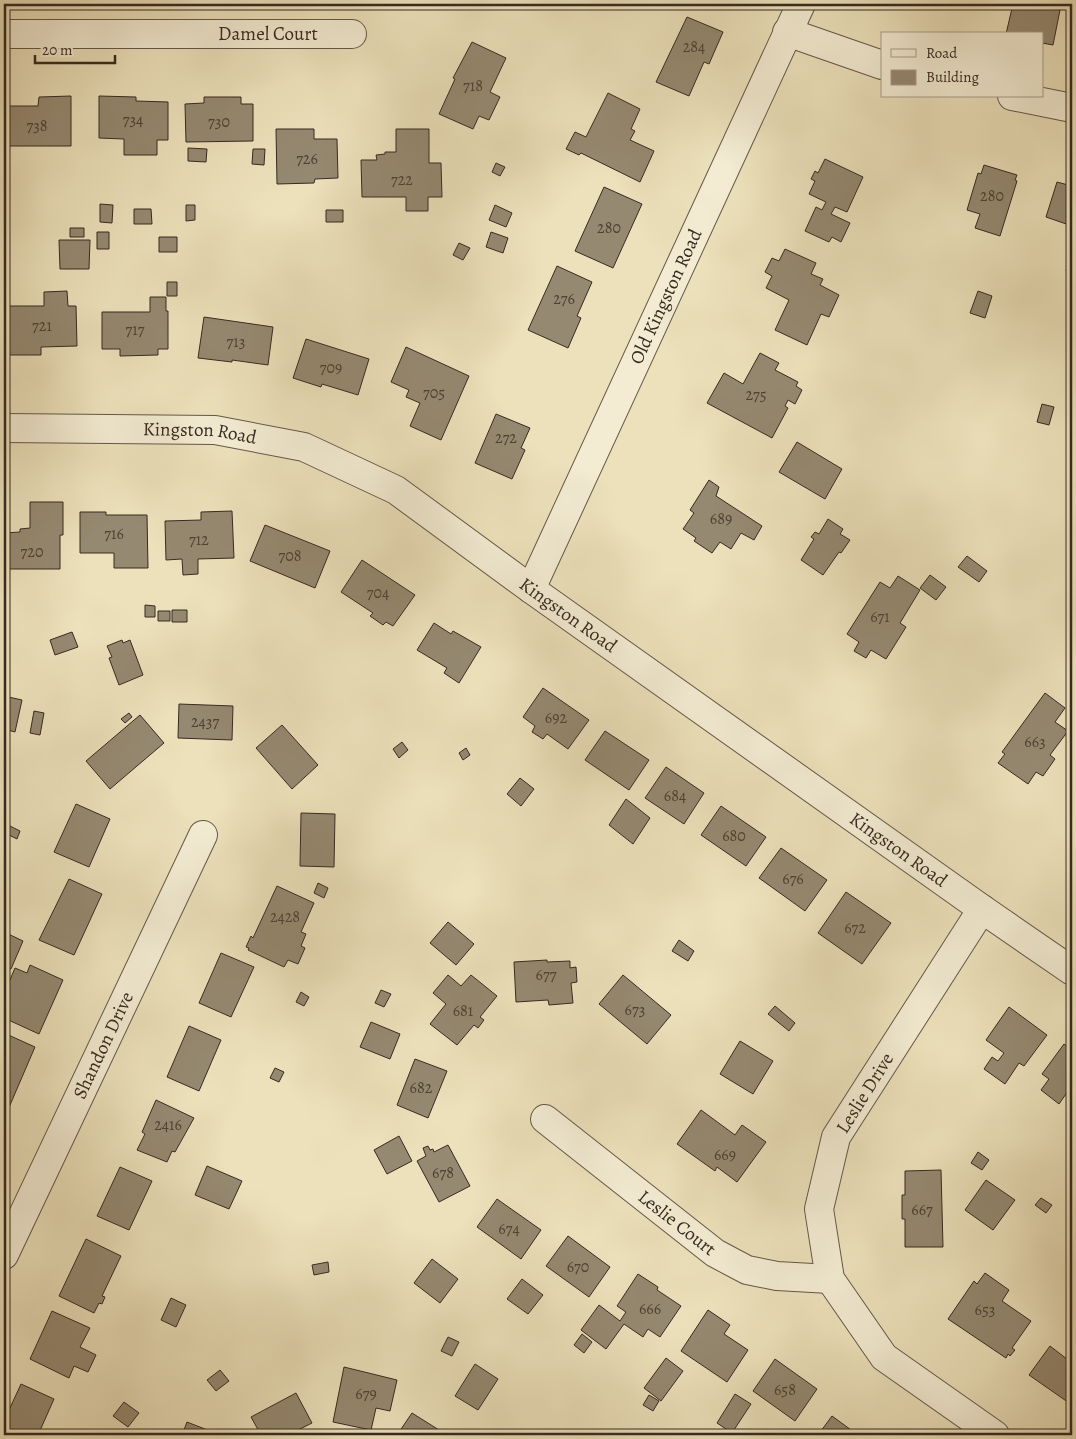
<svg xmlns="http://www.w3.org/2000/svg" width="1076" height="1439" font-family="Alegreya,serif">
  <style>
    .building { fill: #958971; stroke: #372a20 }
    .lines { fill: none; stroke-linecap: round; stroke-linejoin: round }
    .minor-casing { stroke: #645847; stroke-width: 30 }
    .minor { stroke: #f3ecd3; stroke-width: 28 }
    .labels { text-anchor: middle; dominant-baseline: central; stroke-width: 4; stroke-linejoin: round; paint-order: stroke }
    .number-label { font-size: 16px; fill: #4e4234 }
    .street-label { font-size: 19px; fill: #372a20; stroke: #f3ecd3 }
  </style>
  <rect width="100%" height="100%" fill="#ece1bb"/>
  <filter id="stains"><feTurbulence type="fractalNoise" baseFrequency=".004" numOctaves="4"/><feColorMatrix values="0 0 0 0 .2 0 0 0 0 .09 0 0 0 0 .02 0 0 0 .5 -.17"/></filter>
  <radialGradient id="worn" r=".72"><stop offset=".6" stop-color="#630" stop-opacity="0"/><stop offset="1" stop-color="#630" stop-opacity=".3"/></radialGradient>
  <!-- building -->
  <path class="building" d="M 1013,4 L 1033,4 L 1060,10 L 1053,45 L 1042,43 L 1042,34 L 1006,34 Z
    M 687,17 L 723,32 L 709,64 L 704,62 L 689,96 L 656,82 Z
    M 472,42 L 506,58 L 490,92 L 500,97 L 489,120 L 479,116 L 473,129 L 439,114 L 455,79 L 453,78 Z
    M 608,93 L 640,109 L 631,129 L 635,131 L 630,140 L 654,151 L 640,182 L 581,153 L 579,155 L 566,149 L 575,132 L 586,137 Z
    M 71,96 L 71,146 L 4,146 L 4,106 L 38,106 L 39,97 Z
    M 99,96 L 136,97 L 136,101 L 168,102 L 168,140 L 157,140 L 157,155 L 124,155 L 124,139 L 99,138 Z
    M 204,97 L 241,97 L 241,104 L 253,104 L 253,141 L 186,142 L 185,104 L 204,103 Z
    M 276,129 L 314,129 L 314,139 L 337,139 L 338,178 L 315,179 L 314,183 L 277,184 Z
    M 396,129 L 429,129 L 429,163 L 441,163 L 442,197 L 428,197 L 428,211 L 406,211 L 406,197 L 362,197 L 361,160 L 377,160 L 376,155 L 385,154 L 385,152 L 396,152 Z
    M 188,148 L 207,149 L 206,162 L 188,161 Z
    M 253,149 L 265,149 L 264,165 L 252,164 Z
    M 825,159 L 863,177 L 847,212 L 835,207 L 831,214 L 850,223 L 841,242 L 832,237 L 829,242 L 805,231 L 816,207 L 822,210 L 826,202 L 809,194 L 815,181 L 811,179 L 815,171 L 818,173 Z
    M 496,163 L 505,167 L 500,176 L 492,172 Z
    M 984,165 L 1017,175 L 1015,180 L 1017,181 L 1000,236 L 975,228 L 980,214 L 967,210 L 978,173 L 981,174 Z
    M 1069,181 L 1072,182 L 1072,226 L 1046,217 L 1057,182 L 1068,185 Z
    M 604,187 L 642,204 L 613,268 L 575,251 Z
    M 100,204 L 113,205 L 112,223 L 100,222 Z
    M 186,205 L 195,205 L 195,220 L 186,221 Z
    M 495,205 L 512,213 L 506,227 L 489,220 Z
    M 134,209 L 151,209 L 152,224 L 134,224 Z
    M 326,210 L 343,210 L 343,222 L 326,222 Z
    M 70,228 L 84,228 L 84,237 L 70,237 Z
    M 97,232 L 109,232 L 109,249 L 97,249 Z
    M 491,232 L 508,238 L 503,253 L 486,247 Z
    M 159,237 L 177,237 L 177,252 L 159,252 Z
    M 59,240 L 90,240 L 89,269 L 60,269 Z
    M 459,243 L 470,248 L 463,260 L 453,255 Z
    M 785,249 L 816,263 L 811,274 L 823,279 L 820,285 L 839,295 L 829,317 L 821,314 L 807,345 L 775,330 L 789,300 L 766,288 L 772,276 L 765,272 L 772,258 L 779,261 Z
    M 1072,250 L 1072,273 L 1066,271 Z
    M 557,266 L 592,282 L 577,316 L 581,318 L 568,348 L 528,330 Z
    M 167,282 L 177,282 L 177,296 L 167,296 Z
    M 67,291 L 68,306 L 76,306 L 77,346 L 41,347 L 41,355 L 9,355 L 8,306 L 44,306 L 44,292 Z
    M 978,291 L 992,296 L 985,318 L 970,313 Z
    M 150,297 L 166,297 L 166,311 L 168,311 L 168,349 L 158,349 L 158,355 L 120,356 L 120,349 L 102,349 L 102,312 L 150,312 Z
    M 204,317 L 273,327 L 268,365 L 232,360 L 232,362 L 198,358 Z
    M 306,339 L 369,359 L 358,395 L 322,384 L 321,387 L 293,378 Z
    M 406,347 L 469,376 L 441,440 L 410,426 L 420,403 L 406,397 L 409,390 L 391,382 Z
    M 760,353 L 779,363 L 775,370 L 798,382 L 796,386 L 802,390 L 795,404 L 788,400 L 785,406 L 788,408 L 772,438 L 707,403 L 724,373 L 743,384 Z
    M 1042,404 L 1054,407 L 1049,425 L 1037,422 Z
    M 496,414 L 530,428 L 521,448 L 525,450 L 512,479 L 475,463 Z
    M 797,442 L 842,469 L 825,499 L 779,472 Z
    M 709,480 L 719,487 L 716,496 L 762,526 L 754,540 L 741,533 L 731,549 L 720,542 L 712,553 L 694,541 L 696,538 L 683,529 L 694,513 L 690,510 Z
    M 30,502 L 63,502 L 63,535 L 60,535 L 60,569 L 4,569 L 4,533 L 20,532 L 20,529 L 30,528 Z
    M 232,511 L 234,558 L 198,559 L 198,574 L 183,575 L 182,559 L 166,560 L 165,521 L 201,520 L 201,512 Z
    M 80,512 L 106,512 L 106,515 L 147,515 L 148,568 L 114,568 L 114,553 L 80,553 Z
    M 828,519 L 843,529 L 840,534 L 850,540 L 841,553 L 839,552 L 823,575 L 801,560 L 814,539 L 811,537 L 815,532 L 819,534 Z
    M 265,525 L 330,551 L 315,588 L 250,561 Z
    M 967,556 L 987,571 L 979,582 L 958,567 Z
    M 362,560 L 415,595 L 393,626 L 386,622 L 383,625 L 370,616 L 373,613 L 341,592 Z
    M 930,575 L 946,587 L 936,600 L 920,588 Z
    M 898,576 L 920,590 L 900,623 L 906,627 L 886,659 L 871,650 L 866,658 L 854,651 L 859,642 L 847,634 L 880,582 L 890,588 Z
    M 145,605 L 155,606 L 155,617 L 145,617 Z
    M 172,610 L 187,610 L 187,622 L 172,622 Z
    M 158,611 L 170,611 L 170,621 L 158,621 Z
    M 434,623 L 451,634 L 453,631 L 481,647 L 459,683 L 444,673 L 447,668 L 417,650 Z
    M 72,632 L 78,647 L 55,655 L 50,640 Z
    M 122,640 L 123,643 L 130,640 L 143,675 L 119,685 L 109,658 L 112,657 L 107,646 Z
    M 543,688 L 589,720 L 568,749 L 547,734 L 543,739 L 532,732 L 535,726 L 523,717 Z
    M 1045,693 L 1065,708 L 1055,722 L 1068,731 L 1050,755 L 1055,759 L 1043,776 L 1036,772 L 1028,784 L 998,763 L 1005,754 L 1002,752 Z
    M 4,696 L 22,700 L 15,732 L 4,729 Z
    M 179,704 L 233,706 L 232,740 L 178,738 Z
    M 34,711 L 44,713 L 40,735 L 30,733 Z
    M 129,713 L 132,717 L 125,723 L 121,719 Z
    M 140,715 L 164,743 L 110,789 L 86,761 Z
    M 282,725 L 318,765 L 292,789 L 256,748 Z
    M 605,731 L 649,760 L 629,790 L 585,760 Z
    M 402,742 L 408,750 L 399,758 L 393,749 Z
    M 466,748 L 470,755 L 463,760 L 459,753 Z
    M 1072,761 L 1072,771 L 1067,767 Z
    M 666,767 L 704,793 L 684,824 L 645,798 Z
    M 520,778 L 534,789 L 521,806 L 507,794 Z
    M 626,799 L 650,818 L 633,844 L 609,825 Z
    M 76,804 L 110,819 L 89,867 L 54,852 Z
    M 721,806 L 766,837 L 746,866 L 701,835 Z
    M 301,813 L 335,814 L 334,867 L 300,866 Z
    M 10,826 L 20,831 L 17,839 L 7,834 Z
    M 781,848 L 827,880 L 805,911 L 759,878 Z
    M 69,879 L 102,894 L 74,955 L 39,940 Z
    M 318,883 L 328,888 L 324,898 L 314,893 Z
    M 277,886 L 314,903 L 301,932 L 306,934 L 301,946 L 305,948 L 298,964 L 288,960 L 284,967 L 248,950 L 249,948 L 246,947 L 251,936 L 253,938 Z
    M 846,892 L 891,923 L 862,964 L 818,933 Z
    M 448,922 L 474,944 L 456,965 L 430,943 Z
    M 4,932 L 23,941 L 11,969 L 4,966 Z
    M 679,940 L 694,951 L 688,961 L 672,951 Z
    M 221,953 L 254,967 L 231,1017 L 199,1003 Z
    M 547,960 L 547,962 L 570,961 L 570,968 L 576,967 L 577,982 L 571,983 L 573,1003 L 549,1005 L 548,1000 L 516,1002 L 514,962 Z
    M 30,965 L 63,980 L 39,1034 L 4,1018 L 4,994 L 15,968 L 27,973 Z
    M 448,975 L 461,986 L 471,975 L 497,996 L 480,1017 L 484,1020 L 478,1028 L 474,1025 L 457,1045 L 430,1024 L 446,1004 L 433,993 Z
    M 623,975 L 671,1015 L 647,1044 L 599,1004 Z
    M 381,990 L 391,994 L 384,1007 L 375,1003 Z
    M 301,992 L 309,997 L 304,1006 L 296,1002 Z
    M 775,1006 L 795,1023 L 789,1031 L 768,1014 Z
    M 1009,1007 L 1047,1035 L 1024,1066 L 1019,1063 L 1005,1084 L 984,1069 L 992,1057 L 998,1061 L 1004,1053 L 986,1040 Z
    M 371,1022 L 400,1034 L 390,1059 L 360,1047 Z
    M 189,1026 L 221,1040 L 199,1091 L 167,1077 Z
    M 4,1033 L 35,1047 L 7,1112 L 4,1111 Z
    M 740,1041 L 773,1061 L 753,1094 L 720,1074 Z
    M 1064,1044 L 1072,1050 L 1072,1095 L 1068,1091 L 1059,1104 L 1041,1090 L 1049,1079 L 1042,1074 Z
    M 415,1059 L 447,1071 L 428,1118 L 397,1105 Z
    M 275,1068 L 284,1072 L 279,1082 L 270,1078 Z
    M 156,1100 L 194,1118 L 175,1152 L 172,1151 L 167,1162 L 137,1150 L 145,1134 L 142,1132 Z
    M 701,1110 L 735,1135 L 742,1125 L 766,1142 L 737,1182 L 717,1167 L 715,1171 L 677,1144 Z
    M 399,1136 L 412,1161 L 387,1174 L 374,1150 Z
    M 448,1145 L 470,1186 L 439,1202 L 417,1161 L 426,1156 L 423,1148 L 428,1146 L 430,1150 L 433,1149 L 434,1152 Z
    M 978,1152 L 989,1160 L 982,1170 L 971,1163 Z
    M 207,1166 L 242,1181 L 229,1209 L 195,1195 Z
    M 120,1167 L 152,1181 L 129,1230 L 97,1216 Z
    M 941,1170 L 943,1247 L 905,1247 L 905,1219 L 902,1219 L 902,1195 L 905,1195 L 905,1171 Z
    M 986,1180 L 1015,1200 L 993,1230 L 965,1210 Z
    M 1041,1198 L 1052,1205 L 1046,1213 L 1035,1205 Z
    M 497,1199 L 541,1230 L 521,1259 L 477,1227 Z
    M 568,1236 L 610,1267 L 589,1297 L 546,1266 Z
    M 86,1239 L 121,1256 L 102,1296 L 105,1297 L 102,1304 L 99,1303 L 94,1313 L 59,1296 Z
    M 1072,1256 L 1072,1266 L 1067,1263 Z
    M 432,1259 L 458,1279 L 440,1303 L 414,1283 Z
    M 328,1262 L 329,1272 L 314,1275 L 312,1265 Z
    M 985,1273 L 1009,1290 L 1002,1301 L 1031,1321 L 1012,1348 L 1015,1350 L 1010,1356 L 1008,1354 L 1006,1358 L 948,1319 L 974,1281 L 977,1284 Z
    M 638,1274 L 658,1287 L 657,1290 L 681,1306 L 660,1337 L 648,1329 L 643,1337 L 624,1324 L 606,1349 L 581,1330 L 599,1305 L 620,1321 L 626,1312 L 617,1306 Z
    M 522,1279 L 543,1295 L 528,1314 L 507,1299 Z
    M 171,1298 L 186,1305 L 176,1327 L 161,1320 Z
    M 708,1310 L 730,1325 L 724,1334 L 748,1350 L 727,1382 L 681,1351 Z
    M 52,1311 L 90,1328 L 80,1347 L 96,1355 L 88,1372 L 74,1366 L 69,1378 L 30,1359 Z
    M 582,1334 L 592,1342 L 584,1353 L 574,1345 Z
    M 448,1337 L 459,1342 L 452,1356 L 441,1351 Z
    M 1050,1346 L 1072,1363 L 1072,1405 L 1029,1375 Z
    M 666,1358 L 683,1371 L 661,1401 L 644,1388 Z
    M 775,1359 L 817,1389 L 795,1421 L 753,1391 Z
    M 475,1364 L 498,1379 L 478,1410 L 455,1396 Z
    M 344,1367 L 397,1380 L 390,1411 L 376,1408 L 371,1430 L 333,1422 Z
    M 220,1370 L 229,1381 L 216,1391 L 207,1380 Z
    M 21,1384 L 54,1399 L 38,1435 L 4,1435 L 4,1421 Z
    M 296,1393 L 312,1423 L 288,1435 L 261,1435 L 251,1417 Z
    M 735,1394 L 751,1404 L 732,1433 L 717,1423 Z
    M 649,1395 L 659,1401 L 653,1411 L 643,1405 Z
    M 124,1402 L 139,1413 L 128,1427 L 113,1416 Z
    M 412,1413 L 447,1435 L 397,1435 Z
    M 832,1416 L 858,1435 L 818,1435 Z
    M 187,1422 L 210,1431 L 208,1435 L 182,1435 Z"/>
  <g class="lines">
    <!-- minor casing -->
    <g class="minor-casing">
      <g id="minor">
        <path d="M 787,32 L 882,65"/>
        <path id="s1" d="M 4,34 L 352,34"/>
        <path d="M 1012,96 L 1072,108"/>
        <path id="s2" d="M 4,428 L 215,430 L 304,447 L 396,490 L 531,589 L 982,909 L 1072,971"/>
        <path id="s3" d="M 531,589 L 801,4"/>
        <path d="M 982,909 L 836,1137 L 819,1209 L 830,1279 L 884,1357 L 995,1435"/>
        <path id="s4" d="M 545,1119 L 715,1253 L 747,1270 L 777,1276 L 830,1279"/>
        <path id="s5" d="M 4,1255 L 203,835"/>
      </g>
    </g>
    <!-- minor -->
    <use href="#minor" class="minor"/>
  </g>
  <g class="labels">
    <!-- number labels -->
    <g class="number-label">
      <text x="694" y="47">284</text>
      <text x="473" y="86">718</text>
      <text x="133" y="120">734</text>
      <text x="219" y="122">730</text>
      <text x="37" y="126">738</text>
      <text x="307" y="159">726</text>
      <text x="402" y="180">722</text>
      <text x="992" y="196">280</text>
      <text x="609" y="228">280</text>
      <text x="564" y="299">276</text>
      <text x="42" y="326">721</text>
      <text x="135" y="330">717</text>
      <text x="236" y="342">713</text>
      <text x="331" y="368">709</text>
      <text x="434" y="393">705</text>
      <text x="756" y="395">275</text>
      <text x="506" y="438">272</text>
      <text x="721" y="519">689</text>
      <text x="114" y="534">716</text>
      <text x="199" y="540">712</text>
      <text x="32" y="552">720</text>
      <text x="290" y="556">708</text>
      <text x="378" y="593">704</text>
      <text x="880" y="617">671</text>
      <text x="556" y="718">692</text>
      <text x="205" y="722">2437</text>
      <text x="1035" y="742">663</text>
      <text x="675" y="796">684</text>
      <text x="734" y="836">680</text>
      <text x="793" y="879">676</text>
      <text x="285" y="917">2428</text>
      <text x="855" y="928">672</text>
      <text x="546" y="975">677</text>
      <text x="635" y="1010">673</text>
      <text x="463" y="1011">681</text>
      <text x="421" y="1088">682</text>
      <text x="168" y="1125">2416</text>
      <text x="725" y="1155">669</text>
      <text x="443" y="1173">678</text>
      <text x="922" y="1210">667</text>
      <text x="509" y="1229">674</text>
      <text x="578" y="1267">670</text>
      <text x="650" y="1309">666</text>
      <text x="985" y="1310">653</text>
      <text x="785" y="1390">658</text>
      <text x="366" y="1394">679</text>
    </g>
    <!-- street labels -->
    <g class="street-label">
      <text stroke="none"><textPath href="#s1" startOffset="264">Damel Court</textPath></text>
      <text stroke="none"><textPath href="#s3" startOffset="322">Old Kingston Road</textPath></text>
      <text stroke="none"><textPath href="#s2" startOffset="196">Kingston Road</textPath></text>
      <text stroke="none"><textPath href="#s2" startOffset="616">Kingston Road</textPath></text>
      <text stroke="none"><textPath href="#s2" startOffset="1021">Kingston Road</textPath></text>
      <text stroke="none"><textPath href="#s5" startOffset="232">Shandon Drive</textPath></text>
      <text transform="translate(865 1093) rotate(-58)">Leslie Drive</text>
      <text stroke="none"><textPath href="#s4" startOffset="168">Leslie Court</textPath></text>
    </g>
  </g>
  <!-- margin -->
  <rect width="1076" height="1439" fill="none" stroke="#ece1bb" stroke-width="20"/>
  <rect x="5" y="5" width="1066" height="1429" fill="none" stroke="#372a20" stroke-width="2.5"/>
  <rect x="10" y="10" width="1056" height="1419" fill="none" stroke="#372a20"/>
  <!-- legend -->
  <rect x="881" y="32" width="162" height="65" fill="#f3ecd3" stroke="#a89e8b"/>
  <rect x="891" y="49" width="25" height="8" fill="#f3ecd3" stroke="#a89e8b"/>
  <text x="926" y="58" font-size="15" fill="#372a20">Road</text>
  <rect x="891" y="70" width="25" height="15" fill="#958971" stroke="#a89e8b"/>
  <text x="926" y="82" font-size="15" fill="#372a20">Building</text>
  <!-- scale -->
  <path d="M35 55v8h80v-8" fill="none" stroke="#372a20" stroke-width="2.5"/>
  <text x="42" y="55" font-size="15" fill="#372a20" stroke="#f3ecd3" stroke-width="4" paint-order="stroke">20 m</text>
  <rect width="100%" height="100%" filter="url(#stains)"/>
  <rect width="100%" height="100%" fill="url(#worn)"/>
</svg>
